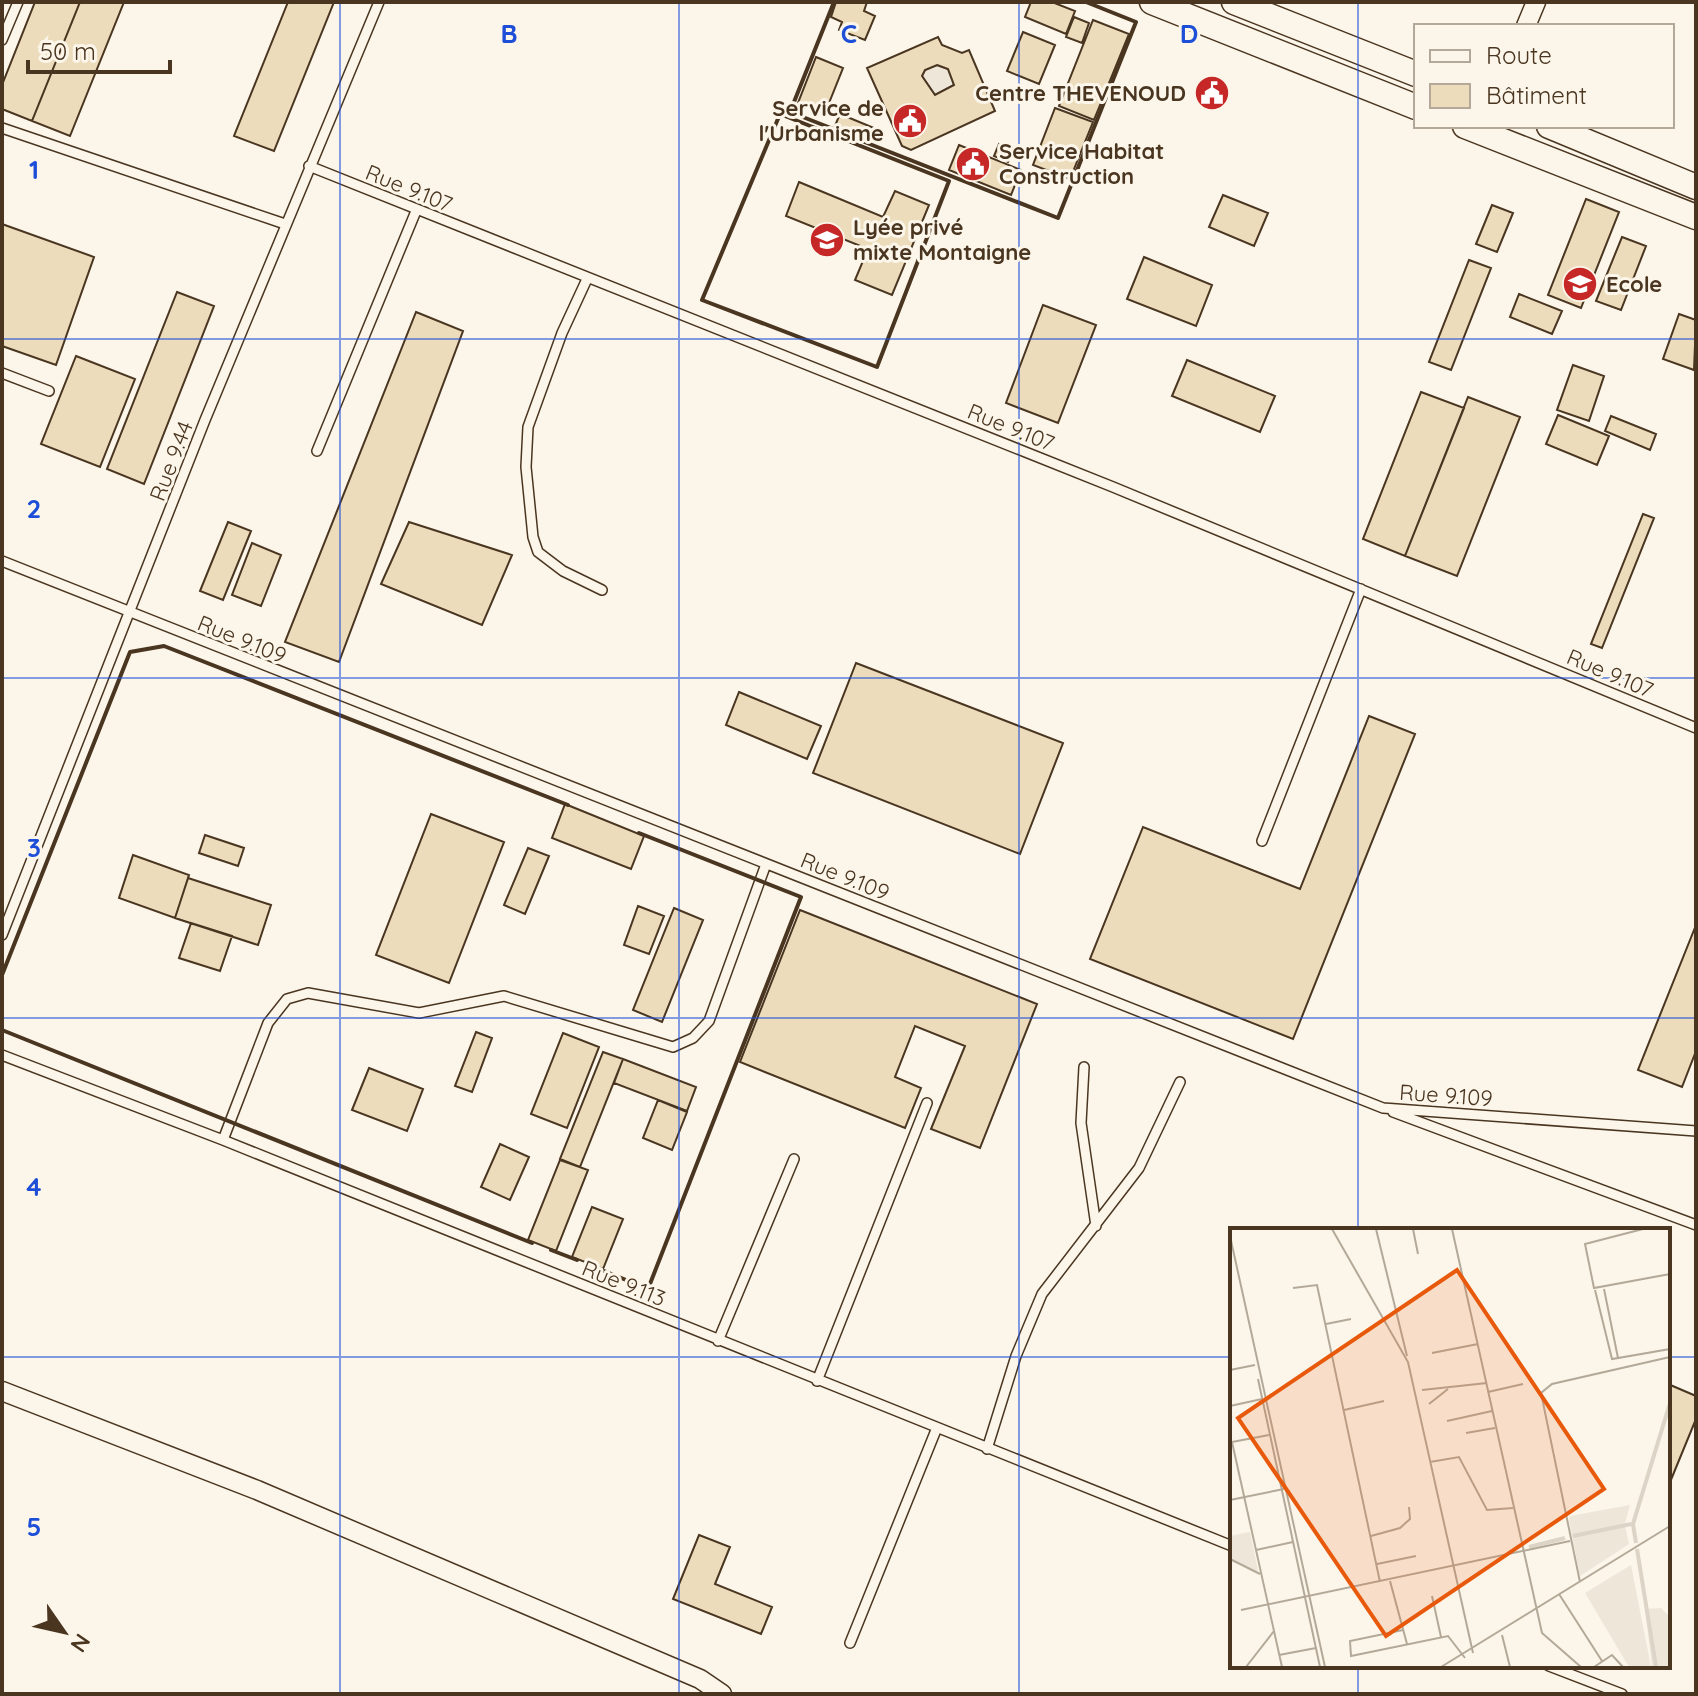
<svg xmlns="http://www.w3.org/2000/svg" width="1698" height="1696" font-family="Quicksand,sans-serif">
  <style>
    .green { fill: #ede6d9; stroke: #887966; stroke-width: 2 }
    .building { fill: #ecdcbc; stroke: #4a3520; stroke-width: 2; fill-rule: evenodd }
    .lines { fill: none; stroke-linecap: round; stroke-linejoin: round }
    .lane-casing { stroke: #4a3520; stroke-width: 12 }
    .street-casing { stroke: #4a3520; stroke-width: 21 }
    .secondary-casing { stroke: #4a3520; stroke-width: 27 }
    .lane { stroke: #fbf6e9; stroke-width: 9 }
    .street { stroke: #fbf6e9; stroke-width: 18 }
    .secondary { stroke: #fbf6e9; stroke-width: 24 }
    .wall { stroke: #4a3520; stroke-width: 4 }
    .grid { fill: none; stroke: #1d4ed8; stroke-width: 2; stroke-opacity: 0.55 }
    .labels { text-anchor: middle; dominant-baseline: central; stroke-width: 6; stroke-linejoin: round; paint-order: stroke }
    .poi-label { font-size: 22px; font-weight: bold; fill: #4a3520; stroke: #fbf6e9; text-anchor: start }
    .street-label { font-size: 22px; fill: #4a3520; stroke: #fbf6e9 }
    .inset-river { fill: none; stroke: #dcd4c6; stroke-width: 4 }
    .inset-road { fill: none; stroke: #b4a999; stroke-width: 2 }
    .view { fill: #e8590c; fill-opacity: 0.15; stroke: #e8590c; stroke-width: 4 }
    .inset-edge { fill: none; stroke: #4a3520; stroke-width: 4 }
    .grid-label { font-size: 26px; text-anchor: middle; font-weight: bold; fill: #1d4ed8; stroke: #fbf6e9; stroke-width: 6; stroke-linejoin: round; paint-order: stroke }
  </style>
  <rect width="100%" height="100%" fill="#fbf6e9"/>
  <!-- green -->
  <path class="green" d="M 937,65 L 948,69 L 954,85 L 935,95 L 922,76 L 925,70 Z"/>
  <!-- building -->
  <path class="building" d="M 35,2 L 80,2 L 32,121 L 2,109 L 2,85 Z
    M 80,2 L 124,2 L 70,136 L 32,121 Z
    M 288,2 L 334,2 L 274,151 L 234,136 Z
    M 836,2 L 867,2 L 864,11 L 875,16 L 865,40 L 839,30 L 842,22 L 831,17 Z
    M 1031,2 L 1052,2 L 1075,11 L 1066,34 L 1025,17 Z
    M 1074,17 L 1089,23 L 1082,43 L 1066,37 Z
    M 1093,20 L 1129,34 L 1094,120 L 1059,106 Z
    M 1023,32 L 1055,45 L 1039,84 L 1007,71 Z
    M 938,37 L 942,45 L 962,53 L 969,50 L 995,111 L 911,150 L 902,146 L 867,68 ZM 937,65 L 948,69 L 954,85 L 935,95 L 922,76 L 925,70 Z
    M 816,57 L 843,68 L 825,113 L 798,103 Z
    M 1055,108 L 1093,122 L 1070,179 L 1033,165 Z
    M 840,114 L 874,128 L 868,141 L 834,128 Z
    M 999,144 L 1013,149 L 1008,162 L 994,156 Z
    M 959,145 L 1021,170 L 1011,195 L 949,170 Z
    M 799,182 L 883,217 L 895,191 L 929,205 L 892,295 L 855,280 L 868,249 L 786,216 Z
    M 1223,195 L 1268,213 L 1254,246 L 1209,227 Z
    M 1586,199 L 1619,212 L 1581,308 L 1548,295 Z
    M 1492,205 L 1513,213 L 1497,252 L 1476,244 Z
    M 2,224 L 94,257 L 56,365 L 2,346 Z
    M 1622,237 L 1646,246 L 1621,310 L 1596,301 Z
    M 1144,257 L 1212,285 L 1196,326 L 1127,299 Z
    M 1469,260 L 1491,268 L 1451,370 L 1429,362 Z
    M 177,292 L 214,306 L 144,484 L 107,469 Z
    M 1519,294 L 1562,311 L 1552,334 L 1510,317 Z
    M 1043,305 L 1096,325 L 1058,423 L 1006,403 Z
    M 416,312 L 463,331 L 339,662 L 285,642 Z
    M 1679,314 L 1696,320 L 1694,370 L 1663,359 Z
    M 76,356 L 135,379 L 100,467 L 41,444 Z
    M 1187,360 L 1275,396 L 1260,432 L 1172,396 Z
    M 1573,365 L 1604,376 L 1589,421 L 1557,410 Z
    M 1421,392 L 1464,408 L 1405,556 L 1363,539 Z
    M 1468,397 L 1520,417 L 1457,576 L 1405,556 Z
    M 1558,415 L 1609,436 L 1597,465 L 1546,444 Z
    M 1611,416 L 1656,434 L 1650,450 L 1605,431 Z
    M 1643,514 L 1654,518 L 1602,648 L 1591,644 Z
    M 228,522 L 251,531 L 223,600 L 200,591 Z
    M 409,522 L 512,555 L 482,625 L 381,584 Z
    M 252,543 L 281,555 L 261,606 L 232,595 Z
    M 856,663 L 1063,743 L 1020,854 L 813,773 Z
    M 739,692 L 821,726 L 807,759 L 726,725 Z
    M 1369,716 L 1415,734 L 1293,1039 L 1090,959 L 1143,827 L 1300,889 Z
    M 565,804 L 644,836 L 631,869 L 552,838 Z
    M 431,814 L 504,842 L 449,983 L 376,955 Z
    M 205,835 L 244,848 L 238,866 L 199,853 Z
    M 528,848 L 549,856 L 525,914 L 504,905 Z
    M 133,855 L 189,875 L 175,918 L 119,898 Z
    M 188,878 L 271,905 L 258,945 L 175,918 Z
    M 638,906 L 664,916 L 649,954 L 624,945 Z
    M 674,908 L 703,920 L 662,1022 L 633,1010 Z
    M 800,910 L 1037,1004 L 980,1148 L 931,1129 L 965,1046 L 915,1026 L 895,1077 L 921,1088 L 905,1128 L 740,1062 Z
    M 191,923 L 232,936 L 220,971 L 179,958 Z
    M 1696,925 L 1696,1051 L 1682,1087 L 1638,1070 Z
    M 476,1032 L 492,1038 L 472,1092 L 455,1086 Z
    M 563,1033 L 599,1047 L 567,1128 L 531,1114 Z
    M 603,1052 L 623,1059 L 580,1167 L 560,1159 Z
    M 623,1059 L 696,1087 L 687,1111 L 614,1083 Z
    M 369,1068 L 423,1089 L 407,1131 L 352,1110 Z
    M 658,1100 L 687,1112 L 672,1150 L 643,1138 Z
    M 500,1144 L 529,1157 L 510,1200 L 481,1187 Z
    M 560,1160 L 588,1170 L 556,1251 L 528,1240 Z
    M 592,1207 L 623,1219 L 603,1269 L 572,1257 Z
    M 1668,1384 L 1696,1396 L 1696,1419 L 1668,1487 Z
    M 699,1535 L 730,1547 L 715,1584 L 772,1607 L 761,1634 L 673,1599 Z"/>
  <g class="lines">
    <!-- lane casing -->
    <g class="lane-casing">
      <path id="lane" d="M 2,40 L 18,2
        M 2,128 L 285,224
        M 309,166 L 1113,487 L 1696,728
        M 587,279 L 562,333 L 528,427 L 526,467 L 533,537 L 538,552 L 563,571 L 602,590
        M 2,373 L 49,391
        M 317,451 L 416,211
        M 2,561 L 1383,1108 L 1696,1131
        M 1262,841 L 1361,589
        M 2,935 L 205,420 L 379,2
        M 2,1055 L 223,1140 L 1232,1546
        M 1084,1067 L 1081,1123 L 1096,1226
        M 1393,1112 L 1696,1225
        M 223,1140 L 268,1023 L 287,999 L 308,993 L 419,1013 L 504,996 L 673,1047 L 693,1038 L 709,1021 L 766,864
        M 718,1341 L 794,1159
        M 817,1381 L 927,1103
        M 987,1449 L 1016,1356 L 1042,1294 L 1139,1168 L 1180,1082
        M 850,1643 L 936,1430
        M 1549,1666 L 1622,1694"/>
    </g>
    <!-- street casing -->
    <g class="street-casing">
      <path id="street" d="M 1526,26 L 1536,2
        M 2,1391 L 257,1490 L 700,1679 L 722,1694"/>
    </g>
    <!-- secondary casing -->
    <g class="secondary-casing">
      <path id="secondary" d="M 1152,2 L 1416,107
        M 1234,2 L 1416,74
        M 1465,126 L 1696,217
        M 1549,126 L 1696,187"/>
    </g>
    <!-- lane -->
    <use href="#lane" class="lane"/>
    <!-- street -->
    <use href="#street" class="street"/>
    <!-- secondary -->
    <use href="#secondary" class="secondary"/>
    <!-- wall -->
    <path class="wall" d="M 834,2 L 790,112 L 836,130
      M 780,114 L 949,181 L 877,367 L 702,300 Z
      M 862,141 L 1058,218 L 1136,22 L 1086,2
      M 2,975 L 130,652 L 164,646 L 568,805
      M 2,1030 L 532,1243
      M 551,1250 L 577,1260
      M 599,1269 L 648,1289 L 801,897 L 639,833"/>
  </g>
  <!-- grid -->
  <path class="grid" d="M 340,2 L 340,1694M 679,2 L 679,1694M 1019,2 L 1019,1694M 1358,2 L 1358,1230M 2,339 L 1696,339M 2,678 L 1696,678M 2,1018 L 1696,1018M 2,1357 L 1232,1357M 1668,1357 L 1696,1357M 1358,1666 L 1358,1694"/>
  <!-- icons -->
  <defs>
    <g id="civic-disc" transform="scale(1.8)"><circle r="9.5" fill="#c62828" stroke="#fbf6e9"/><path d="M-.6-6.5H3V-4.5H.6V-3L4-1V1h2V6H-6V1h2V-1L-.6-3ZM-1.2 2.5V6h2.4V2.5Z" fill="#fff"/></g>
    <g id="school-disc" transform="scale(1.8)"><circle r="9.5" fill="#c62828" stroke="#fbf6e9"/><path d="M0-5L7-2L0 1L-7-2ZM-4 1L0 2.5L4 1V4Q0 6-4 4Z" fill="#fff"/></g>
  </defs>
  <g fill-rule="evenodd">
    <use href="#civic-disc" x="1212" y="93"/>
    <use href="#civic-disc" x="910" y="121"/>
    <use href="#civic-disc" x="973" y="164"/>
    <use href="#school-disc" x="827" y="240"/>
    <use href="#school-disc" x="1580" y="284"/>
  </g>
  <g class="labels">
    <!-- poi labels -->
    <g class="poi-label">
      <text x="1186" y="93" text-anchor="end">Centre THEVENOUD</text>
      <text x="884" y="108" text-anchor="end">Service de<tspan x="884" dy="25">l'Urbanisme</tspan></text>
      <text x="999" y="151">Service Habitat<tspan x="999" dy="25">Construction</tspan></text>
      <text x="853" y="227">Lyée privé<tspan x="853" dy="25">mixte Montaigne</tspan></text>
      <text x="1606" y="284">Ecole</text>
    </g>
    <!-- street labels -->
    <g class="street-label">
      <text transform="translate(409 188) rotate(22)">Rue 9.107</text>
      <text transform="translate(1011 427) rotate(22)">Rue 9.107</text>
      <text transform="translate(171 461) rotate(-69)">Rue 9.44</text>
      <text transform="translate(242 639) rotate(22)">Rue 9.109</text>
      <text transform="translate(1610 673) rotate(23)">Rue 9.107</text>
      <text transform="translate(845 876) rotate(22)">Rue 9.109</text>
      <text transform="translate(1446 1095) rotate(4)">Rue 9.109</text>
      <text transform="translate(624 1283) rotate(22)">Rue 9.113</text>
    </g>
  </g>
  <!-- overview -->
  <g transform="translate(1230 1228)">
    <rect width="440" height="440" fill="#fbf6e9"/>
    <path d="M 400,277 L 395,295 L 343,307 L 395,298 L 399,316 L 350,348 L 339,292 L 340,288 ZM 20,304 L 28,343 L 26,343 L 0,330 L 0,308 ZM 401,337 L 421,439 L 399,439 L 355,365 ZM 431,380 L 440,389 L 440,438 L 422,439 L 415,381 Z" fill="#ede6d9"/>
    <path class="inset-river" d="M 343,308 L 401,296M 406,315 L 403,296 L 440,175M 299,319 L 335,310M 407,321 L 426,439"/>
    <path class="inset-road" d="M 102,1 L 178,134 L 243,425M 146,1 L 177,128M 183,1 L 188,26M 222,1 L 312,405 L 351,439M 413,1 L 355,16 L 364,60 L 440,46M 0,8 L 95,439M 63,60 L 87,57 L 150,354M 374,61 L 388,130 L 440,121M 365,62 L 382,131 L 388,130M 96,96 L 121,91M 202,125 L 248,116M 0,142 L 25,137M 28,151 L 90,439M 192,162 L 257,155M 258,164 L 293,156M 199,176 L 218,161M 0,178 L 32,171M 114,182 L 154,173M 217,193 L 262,183M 236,205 L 265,200M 2,214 L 52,439M 2,214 L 39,207M 200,234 L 229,229 L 257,282 L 283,280M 0,272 L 54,261M 141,308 L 170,300 L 180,291 L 179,279M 26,322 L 63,314M 0,331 L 30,346M 147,336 L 186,328M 160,353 L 177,416M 350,354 L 311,165 L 322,156 L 440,129M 329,366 L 372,433M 202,368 L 211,409M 11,382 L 340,313M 173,402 L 120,413 L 121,428 L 218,408 L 235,430M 272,407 L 280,439M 49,427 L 86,420M 16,439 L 44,403M 211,439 L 440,298M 364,439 L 382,427 L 393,439"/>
    <path class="view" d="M 227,42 L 374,261 L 156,408 L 8,190 Z"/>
    <rect width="440" height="440" class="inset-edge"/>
  </g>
  <g class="grid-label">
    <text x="509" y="43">B</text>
    <text x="849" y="43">C</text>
    <text x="1189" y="43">D</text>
    <text x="34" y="179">1</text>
    <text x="34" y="518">2</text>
    <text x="34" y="857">3</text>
    <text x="34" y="1196">4</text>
    <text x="34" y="1536">5</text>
  </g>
  <!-- border -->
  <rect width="1698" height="1696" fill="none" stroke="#4a3520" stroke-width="8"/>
  <!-- legend -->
  <rect x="1414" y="24" width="260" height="104" fill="#fbf6e9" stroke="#b4a999" stroke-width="2"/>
  <rect x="1430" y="50" width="40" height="12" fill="#fbf6e9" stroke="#b4a999" stroke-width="2"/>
  <text x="1486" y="64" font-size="24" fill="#4a3520">Route</text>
  <rect x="1430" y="84" width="40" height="24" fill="#ecdcbc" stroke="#b4a999" stroke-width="2"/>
  <text x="1486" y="104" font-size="24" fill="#4a3520">Bâtiment</text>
  <!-- north arrow -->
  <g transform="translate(64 1632) rotate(124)" stroke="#fbf6e9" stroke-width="6" paint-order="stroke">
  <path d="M0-6L14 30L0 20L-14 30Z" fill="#4a3520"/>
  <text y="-12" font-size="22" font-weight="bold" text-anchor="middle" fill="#4a3520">N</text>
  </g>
  <!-- scale -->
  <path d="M28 60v12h142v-12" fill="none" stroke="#4a3520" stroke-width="4"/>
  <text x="40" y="60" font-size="24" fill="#4a3520" stroke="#fbf6e9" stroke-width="6" paint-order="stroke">50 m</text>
</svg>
